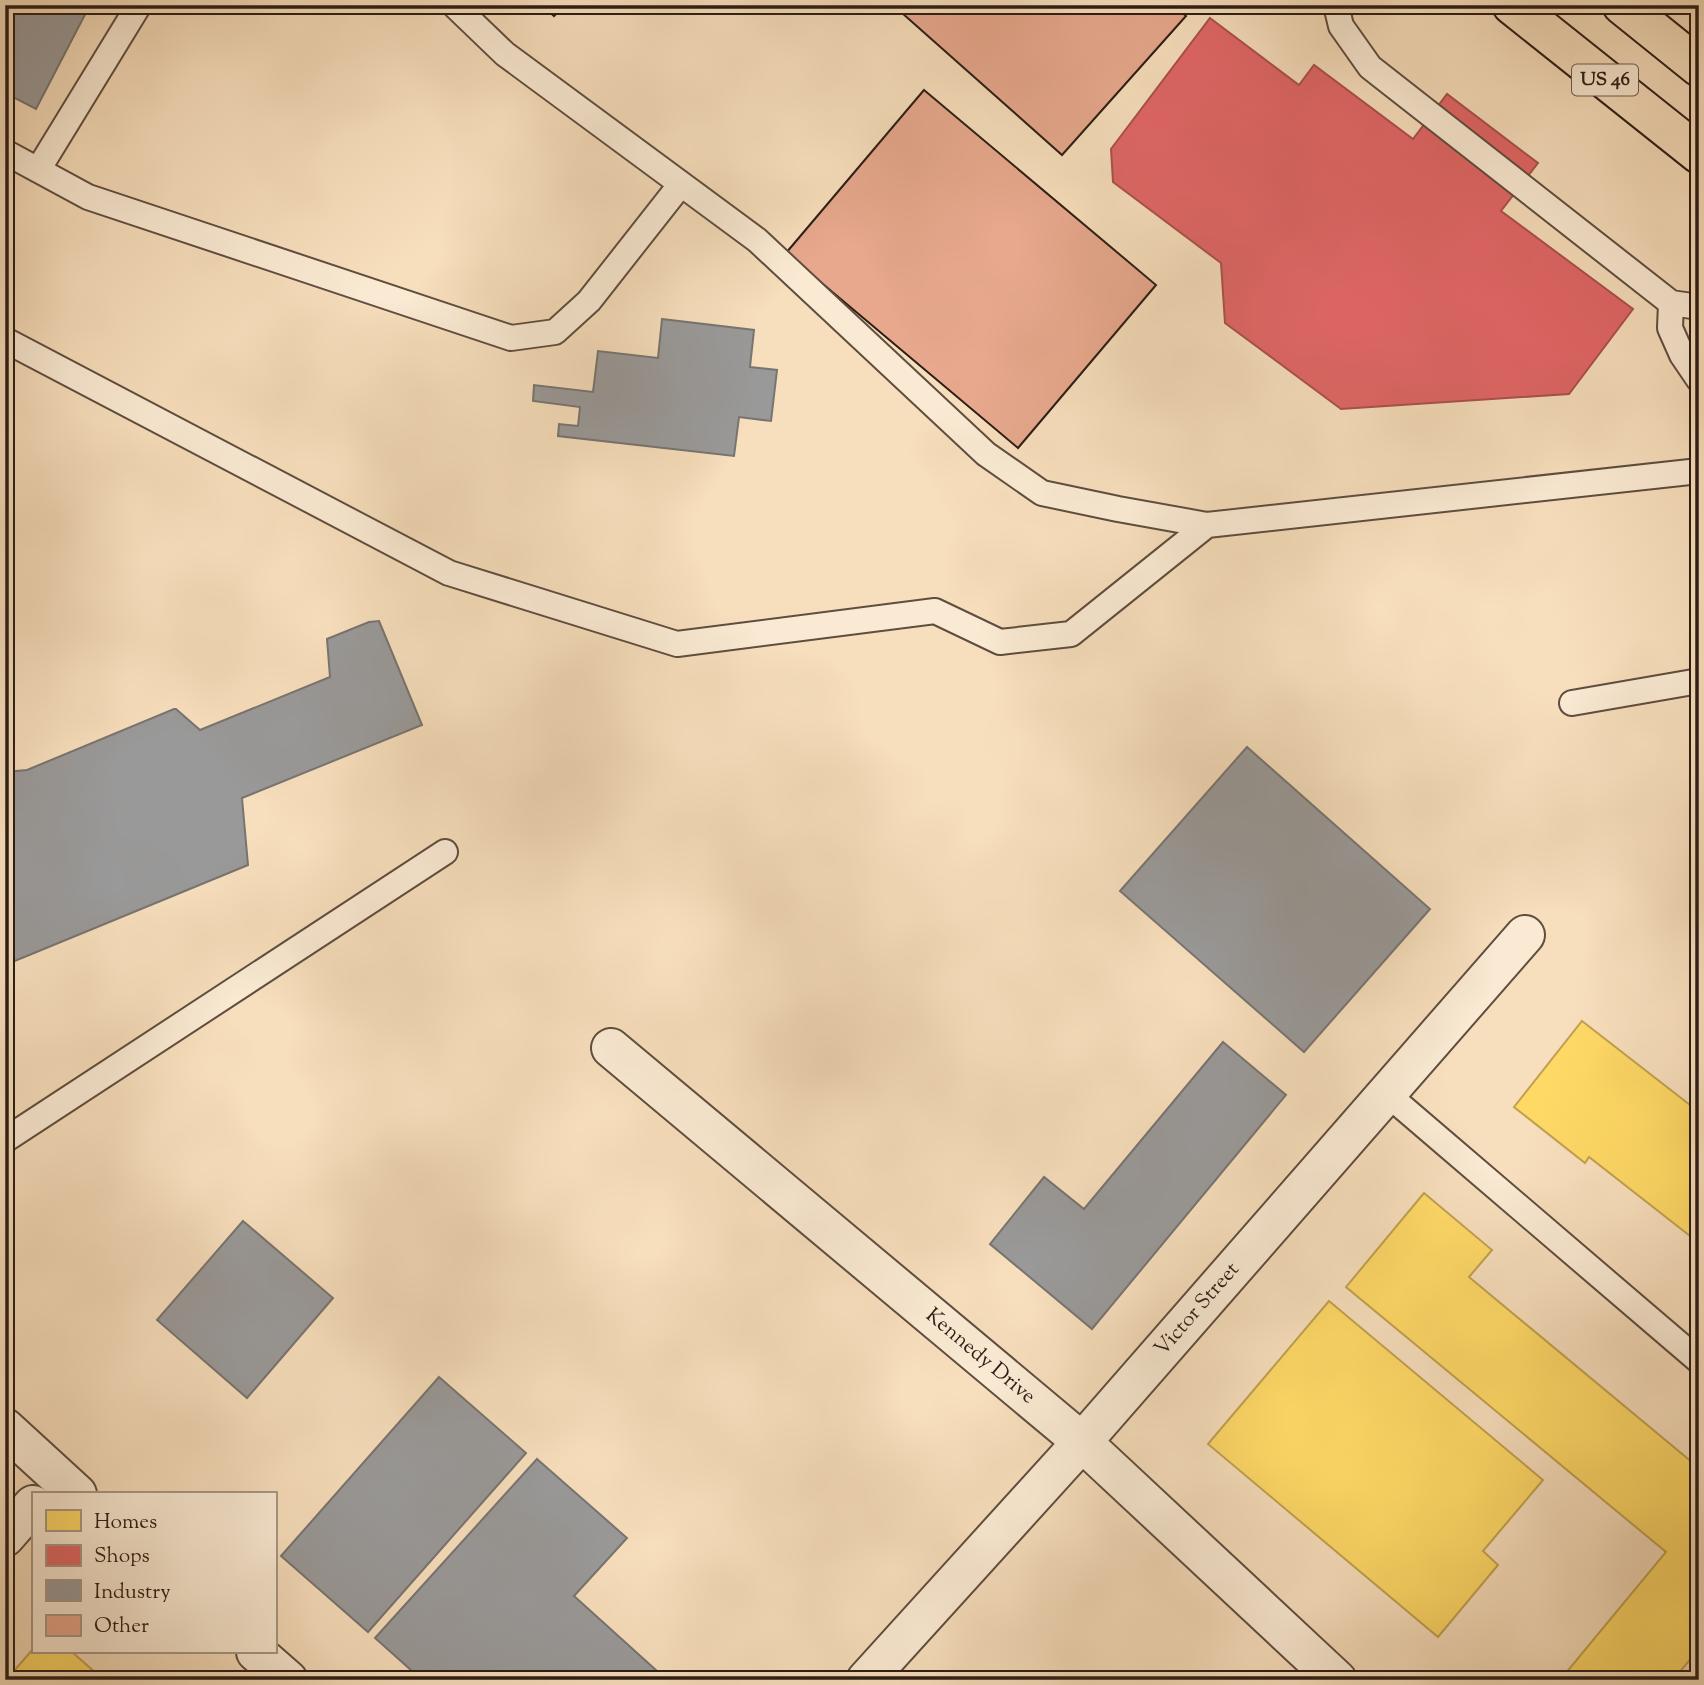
<svg xmlns="http://www.w3.org/2000/svg" width="1704" height="1685" font-family="'Sorts Mill Goudy',serif">
  <style>
    .homes { fill: #ffd966; stroke: #c0a14e; stroke-width: 2 }
    .shops { fill: #e06666; stroke: #aa504e; stroke-width: 2 }
    .industry { fill: #999; stroke: #787471; stroke-width: 2 }
    .building { fill: #e7a88d; stroke: #2c1d15; stroke-width: 2 }
    .lines { fill: none; stroke-linecap: round; stroke-linejoin: round }
    .lane-casing { stroke: #5f4d3f; stroke-width: 28 }
    .street-casing { stroke: #5f4d3f; stroke-width: 42 }
    .highway-casing { stroke: #2c1d15; stroke-width: 42 }
    .lane { stroke: #faead3; stroke-width: 24 }
    .street { stroke: #faead3; stroke-width: 38 }
    .highway { stroke: #f7debc; stroke-width: 38 }
    .labels { text-anchor: middle; dominant-baseline: central; stroke-width: 7; stroke-linejoin: round; paint-order: stroke }
    .shield { fill: #faead3; stroke: #6a5a4e; stroke-width: 2 }
    .shield-label { font-size: 19px; font-weight: bold; fill: #2c1d15 }
    .street-label { font-size: 21px; fill: #2c1d15; stroke: #faead3 }
  </style>
  <rect width="100%" height="100%" fill="#f7debc"/>
  <filter id="stains"><feTurbulence type="fractalNoise" baseFrequency=".00286" numOctaves="4"/><feColorMatrix values="0 0 0 0 .2 0 0 0 0 .09 0 0 0 0 .02 0 0 0 .5 -.17"/></filter>
  <radialGradient id="worn" r=".72"><stop offset=".6" stop-color="#630" stop-opacity="0"/><stop offset="1" stop-color="#630" stop-opacity=".3"/></radialGradient>
  <!-- homes -->
  <path class="homes" d="M 1582,1021 L 1699,1112 L 1699,1243 L 1589,1157 L 1585,1163 L 1514,1107 Z
    M 1424,1193 L 1492,1250 L 1469,1277 L 1699,1468 L 1699,1649 L 1673,1680 L 1560,1680 L 1666,1552 L 1346,1287 Z
    M 1329,1301 L 1543,1480 L 1483,1551 L 1498,1565 L 1438,1637 L 1208,1444 Z
    M 33,1649 L 33,1652 L 72,1652 L 104,1680 L 6,1680 Z"/>
  <!-- shops -->
  <path class="shops" d="M 1210,18 L 1299,85 L 1314,65 L 1413,139 L 1447,94 L 1538,163 L 1501,211 L 1633,309 L 1569,394 L 1341,409 L 1225,323 L 1221,263 L 1113,182 L 1111,149 Z"/>
  <!-- industry -->
  <path class="industry" d="M 5,5 L 90,5 L 36,109 L 5,93 Z
    M 662,319 L 754,330 L 750,367 L 777,370 L 771,421 L 739,417 L 734,456 L 558,436 L 559,424 L 578,426 L 580,407 L 533,401 L 534,385 L 593,392 L 598,351 L 658,358 Z
    M 379,621 L 422,725 L 242,798 L 248,865 L 5,965 L 5,772 L 27,770 L 174,709 L 176,709 L 200,730 L 330,677 L 327,639 L 369,622 Z
    M 1247,747 L 1430,909 L 1304,1052 L 1120,891 Z
    M 1223,1042 L 1286,1095 L 1092,1329 L 990,1244 L 1044,1177 L 1084,1209 Z
    M 243,1221 L 333,1298 L 247,1398 L 157,1320 Z
    M 439,1377 L 526,1453 L 368,1632 L 281,1556 Z
    M 537,1459 L 627,1538 L 574,1596 L 667,1680 L 422,1680 L 375,1638 Z"/>
  <!-- building -->
  <path class="building" d="M 542,5 L 565,5 L 554,16 Z
    M 893,5 L 1174,5 L 1186,16 L 1062,155 Z
    M 924,90 L 1156,285 L 1018,448 L 786,253 Z"/>
  <g class="lines">
    <!-- lane casing -->
    <g class="lane-casing">
      <path id="lane" d="M 454,5 L 505,54 L 757,240 L 986,454 L 1042,493 L 1118,509 L 1207,525 L 1699,471
        M 1336,5 L 1341,26 L 1370,67 L 1671,303 L 1699,307
        M 5,152 L 88,197 L 511,338 L 555,332 L 589,301 L 681,184
        M 38,170 L 139,5
        M 1671,303 L 1670,328 L 1682,355 L 1699,380
        M 5,340 L 449,573 L 677,644 L 935,611 L 1000,642 L 1071,634 L 1207,525
        M 1572,703 L 1699,681
        M 1386,1093 L 1699,1361
        M 5,1140 L 445,852"/>
    </g>
    <!-- street casing -->
    <g class="street-casing">
      <g id="street">
        <path id="s1" d="M 611,1048 L 1082,1442 L 1337,1680"/>
        <path d="M 5,1428 L 77,1494"/>
        <path d="M 5,1537 L 33,1505"/>
        <path d="M 256,1652 L 288,1680"/>
        <path id="s2" d="M 866,1680 L 1082,1442 L 1525,935"/>
      </g>
    </g>
    <!-- highway casing -->
    <g class="highway-casing">
      <path id="highway" d="M 1512,5 L 1699,154
        M 1622,5 L 1699,67"/>
    </g>
    <!-- lane -->
    <use href="#lane" class="lane"/>
    <!-- street -->
    <use href="#street" class="street"/>
    <!-- highway -->
    <use href="#highway" class="highway"/>
  </g>
  <g class="labels">
    <!-- shield labels -->
    <rect class="shield" x="1572" y="64.5" width="66" height="31" rx="5"/>
    <g class="shield-label">
      <text x="1605" y="80">US 46</text>
    </g>
    <!-- street labels -->
    <g class="street-label">
      <text stroke="none"><textPath href="#s2" startOffset="497">Victor Street</textPath></text>
      <text stroke="none"><textPath href="#s1" startOffset="481">Kennedy Drive</textPath></text>
    </g>
  </g>
  <!-- margin -->
  <rect width="1704" height="1685" fill="none" stroke="#f7debc" stroke-width="28"/>
  <rect x="7" y="7" width="1690" height="1671" fill="none" stroke="#2c1d15" stroke-width="3.5"/>
  <rect x="14" y="14" width="1676" height="1657" fill="none" stroke="#2c1d15" stroke-width="2"/>
  <!-- legend -->
  <rect x="32" y="1492" width="245" height="161" fill="#faead3" stroke="#a89887" stroke-width="2"/>
  <rect x="46" y="1510" width="35" height="21" fill="#ffd966" stroke="#a89887" stroke-width="2"/>
  <text x="94" y="1528" font-size="21" fill="#2c1d15">Homes</text>
  <rect x="46" y="1545" width="35" height="21" fill="#e06666" stroke="#a89887" stroke-width="2"/>
  <text x="94" y="1562" font-size="21" fill="#2c1d15">Shops</text>
  <rect x="46" y="1580" width="35" height="21" fill="#999999" stroke="#a89887" stroke-width="2"/>
  <text x="94" y="1598" font-size="21" fill="#2c1d15">Industry</text>
  <rect x="46" y="1615" width="35" height="21" fill="#e7a88d" stroke="#a89887" stroke-width="2"/>
  <text x="94" y="1632" font-size="21" fill="#2c1d15">Other</text>
  <rect width="100%" height="100%" filter="url(#stains)"/>
  <rect width="100%" height="100%" fill="url(#worn)"/>
</svg>
